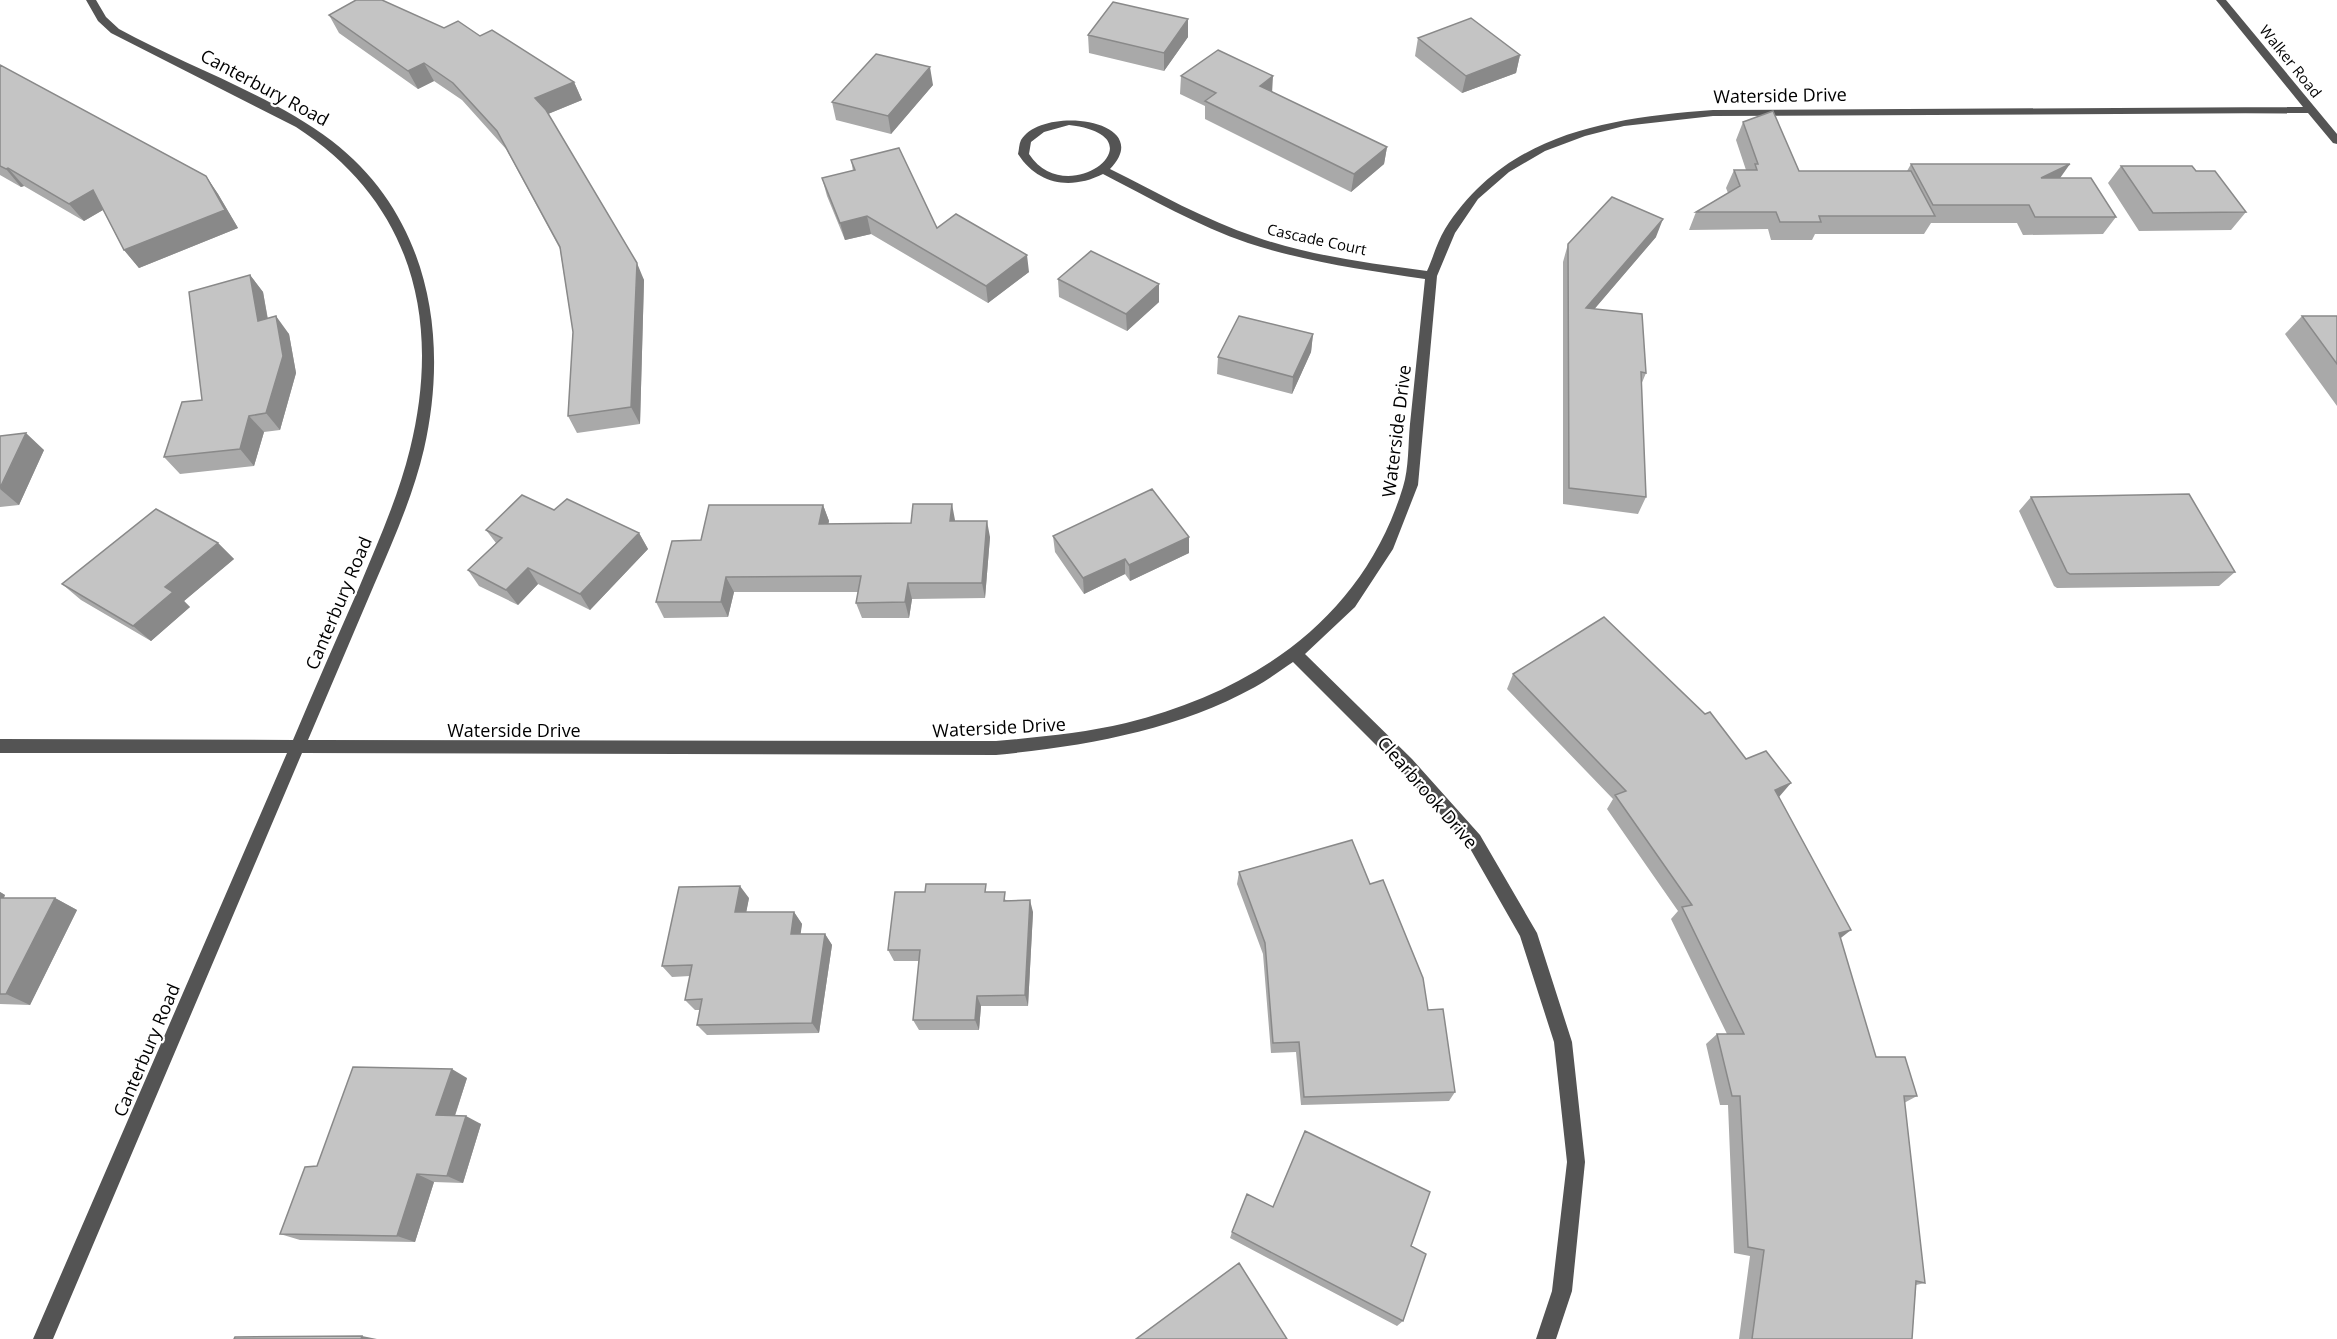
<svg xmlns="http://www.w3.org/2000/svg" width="2337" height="1339" font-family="'Open Sans',sans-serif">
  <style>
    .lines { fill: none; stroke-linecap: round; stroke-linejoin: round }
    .minor { fill: #545454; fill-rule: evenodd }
    .wall { fill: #a9a9a9 }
    .shaded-wall { fill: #898989 }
    .building { fill: #c4c4c4; stroke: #898989; stroke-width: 1.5 }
    .labels { text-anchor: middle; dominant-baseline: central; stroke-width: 4.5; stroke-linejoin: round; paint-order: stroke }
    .far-street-label { font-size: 15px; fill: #000; stroke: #fff }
    .street-label { font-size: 18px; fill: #000; stroke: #fff }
  </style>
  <rect width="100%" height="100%" fill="#fff"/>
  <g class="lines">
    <!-- minor -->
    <path class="minor" d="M 86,0 L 96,0 L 106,17 L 119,29 C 186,66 272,95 332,141 C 428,215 450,335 424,449 C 413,496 393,541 374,585 C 352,637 330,688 308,740 L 996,741 C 1040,737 1084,733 1126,723 C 1255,691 1363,618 1403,487 C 1409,468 1408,444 1410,424 C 1415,376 1420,327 1425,279 C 1365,270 1306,262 1248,243 C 1198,226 1150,198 1103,174 C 1071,190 1038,185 1018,154 C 1019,150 1019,144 1021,140 C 1043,104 1157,120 1110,169 C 1158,193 1205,220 1256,237 C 1311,256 1369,263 1427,271 C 1433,258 1437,242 1445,229 C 1506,133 1608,118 1713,110 L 2303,107 L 2216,0 L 2226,0 L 2337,134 L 2337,144 L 2333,143 L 2308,113 L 1713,116 L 1624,126 L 1585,136 L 1545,151 L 1509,172 L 1478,199 L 1455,233 L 1437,276 L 1418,485 L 1393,549 L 1355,607 L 1305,654 L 1412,759 L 1480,835 L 1537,933 L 1572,1042 L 1585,1162 L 1572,1291 L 1556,1339 L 1536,1339 L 1552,1291 L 1567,1162 L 1554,1042 L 1520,936 L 1468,845 L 1400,769 L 1293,662 C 1281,670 1268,680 1255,687 C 1175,731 1085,746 996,755 L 302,753 L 53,1339 L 33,1339 L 287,753 L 0,753 L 0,739 L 293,740 C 314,690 336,640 358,590 C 377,544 398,498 410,449 C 442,319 412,202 296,127 L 111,33 L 98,21 ZM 1069,125 C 1165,136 1067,213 1029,154 L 1031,142 L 1044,132 Z"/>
  </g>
  <!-- wall -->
  <path class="wall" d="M 329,15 L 444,28 L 480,36 L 574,82 L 582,100 L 548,114 L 644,280 L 640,424 L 577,433 L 568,416 L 573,332 L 560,249 L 506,149 L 462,100 L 434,81 L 418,89 L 339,33 Z
    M 1088,35 L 1188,37 L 1164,71 L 1089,53 Z
    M 1418,38 L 1520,55 L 1516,73 L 1462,93 L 1415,56 Z
    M 0,65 L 206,176 L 218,194 L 238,228 L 139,268 L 124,250 L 103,210 L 84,221 L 24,186 L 21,187 L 0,175 Z
    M 1181,76 L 1272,92 L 1387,147 L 1384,164 L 1351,192 L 1205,119 L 1205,106 L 1180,94 Z
    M 933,85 L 891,134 L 836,120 L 832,102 Z
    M 1743,122 L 1799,171 L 1907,171 L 1911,164 L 2060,178 L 2116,217 L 2103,234 L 2023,235 L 2017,223 L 1931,223 L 1924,234 L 1815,234 L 1812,240 L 1771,240 L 1768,229 L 1689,230 L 1696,212 L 1728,193 L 1726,188 L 1734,170 L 1746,170 L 1736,140 Z
    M 851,160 L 937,228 L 1029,272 L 988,303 L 871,234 L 845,240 L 827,196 L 822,178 L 853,171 Z
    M 2121,166 L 2196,171 L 2246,212 L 2231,230 L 2139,231 L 2108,183 Z
    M 1656,237 L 1594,309 L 1646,373 L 1641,385 L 1646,497 L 1638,514 L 1563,504 L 1563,262 L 1568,244 Z
    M 250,275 L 263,292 L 268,319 L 289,334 L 296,373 L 280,430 L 264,432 L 254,466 L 180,474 L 164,457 L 202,400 Z
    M 1058,279 L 1159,284 L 1159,302 L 1127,331 L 1059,297 Z
    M 2302,316 L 2337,316 L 2337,406 L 2285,334 Z
    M 1313,334 L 1311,352 L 1292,394 L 1217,374 L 1218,357 Z
    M 0,436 L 44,450 L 19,505 L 0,507 Z
    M 2031,497 L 2235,572 L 2219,586 L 2057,588 L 2054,586 L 2019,511 Z
    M 823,505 L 829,521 L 828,524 L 911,523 L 955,521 L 990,537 L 985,598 L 912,599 L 909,618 L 862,618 L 856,603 L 858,592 L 734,592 L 728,617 L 664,618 L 656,602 L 701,540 Z
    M 554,510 L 639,533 L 648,549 L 590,610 L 538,584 L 518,605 L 479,586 L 468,570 L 496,543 L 486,530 Z
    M 1053,536 L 1189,537 L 1189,553 L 1130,581 L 1125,574 L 1084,594 L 1055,552 Z
    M 218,543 L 234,559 L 184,601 L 190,607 L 151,641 L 81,600 L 62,584 Z
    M 1513,674 L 1746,759 L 1779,797 L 1840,939 L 1876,1057 L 1917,1096 L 1904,1103 L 1925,1283 L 1916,1285 L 1912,1339 L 1735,1339 L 1739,1339 L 1750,1256 L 1734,1253 L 1728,1105 L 1720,1105 L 1706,1044 L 1717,1034 L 1727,1034 L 1671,919 L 1678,911 L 1607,809 L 1613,799 L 1507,689 Z
    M 1239,872 L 1428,1010 L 1455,1092 L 1449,1101 L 1301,1105 L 1296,1052 L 1271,1053 L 1263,954 L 1237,884 Z
    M 0,892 L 5,895 L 4,898 L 55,898 L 77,910 L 30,1005 L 0,1004 Z
    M 988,892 L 1033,912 L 1028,1006 L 981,1006 L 979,1030 L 919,1030 L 913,1020 L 919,961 L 894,961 L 888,950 Z
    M 749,898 L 746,912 L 794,912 L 802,924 L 800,934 L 825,934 L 832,945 L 819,1033 L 707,1035 L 697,1025 L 700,1010 L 695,1010 L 685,1000 L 690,976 L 672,977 L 662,966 Z
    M 467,1078 L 455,1116 L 481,1124 L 463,1183 L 434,1182 L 415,1242 L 300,1240 L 280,1234 L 317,1166 Z
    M 1273,1207 L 1403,1321 L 1397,1326 L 1230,1238 L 1232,1232 Z"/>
  <!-- shaded-wall -->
  <path class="shaded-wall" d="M 1188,19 L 1188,37 L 1164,71 L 1164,53 Z
    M 1520,55 L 1516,73 L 1462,93 L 1466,76 Z
    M 424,63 L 434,81 L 418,89 L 408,71 Z
    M 930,67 L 933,85 L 891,134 L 888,116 Z
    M 1273,76 L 1272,94 L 1260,86 Z
    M 574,82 L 582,100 L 543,116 L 535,98 Z
    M 1387,147 L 1384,164 L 1351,192 L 1354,174 Z
    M 2070,164 L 2058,181 L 2041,178 Z
    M 8,168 L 24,186 L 21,187 L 6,169 Z
    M 206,176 L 218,194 L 238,228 L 139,268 L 124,250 Z
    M 93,190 L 108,207 L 84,221 L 69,204 Z
    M 867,216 L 871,234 L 845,240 L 840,223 Z
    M 1663,219 L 1656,237 L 1580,326 L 1586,308 Z
    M 1027,255 L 1029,272 L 988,303 L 986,286 Z
    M 637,263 L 644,280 L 640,424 L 631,407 Z
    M 250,275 L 263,292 L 271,339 L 258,321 Z
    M 1159,284 L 1159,302 L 1127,331 L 1126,314 Z
    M 276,316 L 289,334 L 296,373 L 280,430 L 266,413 Z
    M 1313,334 L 1311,352 L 1292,394 L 1293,377 Z
    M 249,416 L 264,432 L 254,466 L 240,449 Z
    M 26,433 L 44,450 L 19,505 L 0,489 Z
    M 952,504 L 955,520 L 954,537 L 950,521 Z
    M 823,505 L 829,521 L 825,540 L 819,524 Z
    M 987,521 L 990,537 L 985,598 L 982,583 Z
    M 639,533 L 648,549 L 590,610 L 580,594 Z
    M 1189,537 L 1189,553 L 1130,581 L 1129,565 Z
    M 218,543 L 234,559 L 184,601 L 190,607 L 151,641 L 133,626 L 165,587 Z
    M 1125,559 L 1125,574 L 1084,594 L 1083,578 Z
    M 528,568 L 538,584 L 518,605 L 506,590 Z
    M 726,577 L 734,592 L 728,617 L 721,602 Z
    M 908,583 L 912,599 L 909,618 L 905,602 Z
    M 1791,783 L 1779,797 L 1775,790 Z
    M 740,886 L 749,898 L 744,924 L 735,912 Z
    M 0,892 L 5,895 L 0,905 Z
    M 55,898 L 77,910 L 30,1005 L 6,994 Z
    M 1030,900 L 1033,912 L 1028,1006 L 1025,995 Z
    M 794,912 L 802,924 L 799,946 L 791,934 Z
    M 1851,930 L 1837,941 L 1839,933 Z
    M 825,934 L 832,945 L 819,1033 L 812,1023 Z
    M 977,996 L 981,1006 L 979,1030 L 975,1020 Z
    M 452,1069 L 467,1078 L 452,1124 L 436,1115 Z
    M 466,1116 L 481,1124 L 463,1183 L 447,1176 Z
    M 417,1174 L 434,1182 L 415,1242 L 397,1236 Z
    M 362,1336 L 377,1339 L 361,1339 Z"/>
  <!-- building -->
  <path class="building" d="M 356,0 L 382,0 L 444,28 L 458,21 L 480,36 L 492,30 L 574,82 L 535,98 L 546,110 L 637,263 L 631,407 L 568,416 L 573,332 L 560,247 L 497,131 L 453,83 L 424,63 L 408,71 L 329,15 Z
    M 1113,2 L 1188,19 L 1164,53 L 1088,35 Z
    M 1471,18 L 1520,55 L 1466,76 L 1418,38 Z
    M 1218,50 L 1273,76 L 1260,86 L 1387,147 L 1354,174 L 1205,101 L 1216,93 L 1181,76 Z
    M 876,54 L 930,67 L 888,116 L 832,102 Z
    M 0,65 L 206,176 L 225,210 L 124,250 L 93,190 L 69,204 L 8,168 L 6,169 L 0,166 Z
    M 1773,111 L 1799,171 L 1911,171 L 1935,216 L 1819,216 L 1821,222 L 1780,222 L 1776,212 L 1696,212 L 1740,186 L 1734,170 L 1757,170 L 1755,164 L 1758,164 L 1743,122 Z
    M 899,148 L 937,228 L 956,214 L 1027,255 L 986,286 L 867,216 L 840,223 L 822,178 L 855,170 L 851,160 Z
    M 1911,164 L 2070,164 L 2041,178 L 2091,178 L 2116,217 L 2035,217 L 2029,205 L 1933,205 Z
    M 2121,166 L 2192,166 L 2196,171 L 2215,171 L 2246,212 L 2153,213 Z
    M 1612,197 L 1663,219 L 1586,308 L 1642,314 L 1646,373 L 1641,372 L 1646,497 L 1569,488 L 1568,244 Z
    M 1091,251 L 1159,284 L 1126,314 L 1058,279 Z
    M 250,275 L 258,321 L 276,316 L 283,356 L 266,413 L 249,416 L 240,449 L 164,457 L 182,402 L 202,400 L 189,292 Z
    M 1239,316 L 1313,334 L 1293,377 L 1218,357 Z
    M 2302,316 L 2337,316 L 2337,364 Z
    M 26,433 L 0,488 L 0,436 Z
    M 1152,489 L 1189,537 L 1129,565 L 1125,559 L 1083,578 L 1053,536 Z
    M 2189,494 L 2235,572 L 2070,574 L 2067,572 L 2031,497 Z
    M 522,495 L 554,510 L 567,499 L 639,533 L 580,594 L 528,568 L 506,590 L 468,570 L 502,538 L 486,530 Z
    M 913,504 L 952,504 L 950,521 L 987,521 L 982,583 L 908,583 L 905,602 L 856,603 L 861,576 L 726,577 L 721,602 L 656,602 L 672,541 L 701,540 L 709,505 L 823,505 L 819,524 L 911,523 Z
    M 156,509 L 218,543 L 165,587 L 173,592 L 133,626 L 62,584 Z
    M 1604,617 L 1705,714 L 1710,712 L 1746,759 L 1766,751 L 1791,783 L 1775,790 L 1851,930 L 1839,933 L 1876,1057 L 1905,1057 L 1917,1096 L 1904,1096 L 1925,1283 L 1916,1281 L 1912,1339 L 1752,1339 L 1764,1250 L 1748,1247 L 1740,1096 L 1732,1096 L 1717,1034 L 1744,1034 L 1682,907 L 1692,905 L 1615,795 L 1626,791 L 1513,674 Z
    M 1352,840 L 1370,884 L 1383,880 L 1423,978 L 1428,1010 L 1443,1009 L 1455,1092 L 1304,1097 L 1299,1042 L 1273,1043 L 1265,943 L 1239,872 Z
    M 926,884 L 986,884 L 985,892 L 1005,892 L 1004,901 L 1030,900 L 1025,995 L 977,996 L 975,1020 L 913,1020 L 920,950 L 888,950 L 895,892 L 925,892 Z
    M 740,886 L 735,912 L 794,912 L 791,934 L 825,934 L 812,1023 L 697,1025 L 702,999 L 685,1000 L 692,965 L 662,966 L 679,887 Z
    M 0,898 L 55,898 L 6,994 L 0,994 Z
    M 353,1067 L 452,1069 L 436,1115 L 466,1116 L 447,1176 L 417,1174 L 397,1236 L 280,1234 L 305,1167 L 317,1166 Z
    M 1305,1131 L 1430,1192 L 1411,1246 L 1426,1254 L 1403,1321 L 1232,1232 L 1247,1194 L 1273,1207 Z
    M 1239,1263 L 1287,1339 L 1136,1339 Z
    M 362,1336 L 361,1339 L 234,1339 L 235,1337 Z"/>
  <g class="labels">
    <!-- far-street labels -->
    <g class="far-street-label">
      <text transform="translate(2291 61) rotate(51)">Walker Road</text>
      <text transform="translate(1317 239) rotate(12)">Cascade Court</text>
    </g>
    <!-- street labels -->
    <g class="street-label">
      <text transform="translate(265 87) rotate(28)">Canterbury Road</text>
      <text transform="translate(1780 95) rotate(-1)">Waterside Drive</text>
      <text transform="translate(1396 431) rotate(-83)">Waterside Drive</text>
      <text transform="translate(338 603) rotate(-67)">Canterbury Road</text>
      <text transform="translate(999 727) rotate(-3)">Waterside Drive</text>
      <text x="514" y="730">Waterside Drive</text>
      <text transform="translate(1428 792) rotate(49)">Clearbrook Drive</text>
      <text transform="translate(146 1050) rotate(-67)">Canterbury Road</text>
    </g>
  </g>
</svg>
